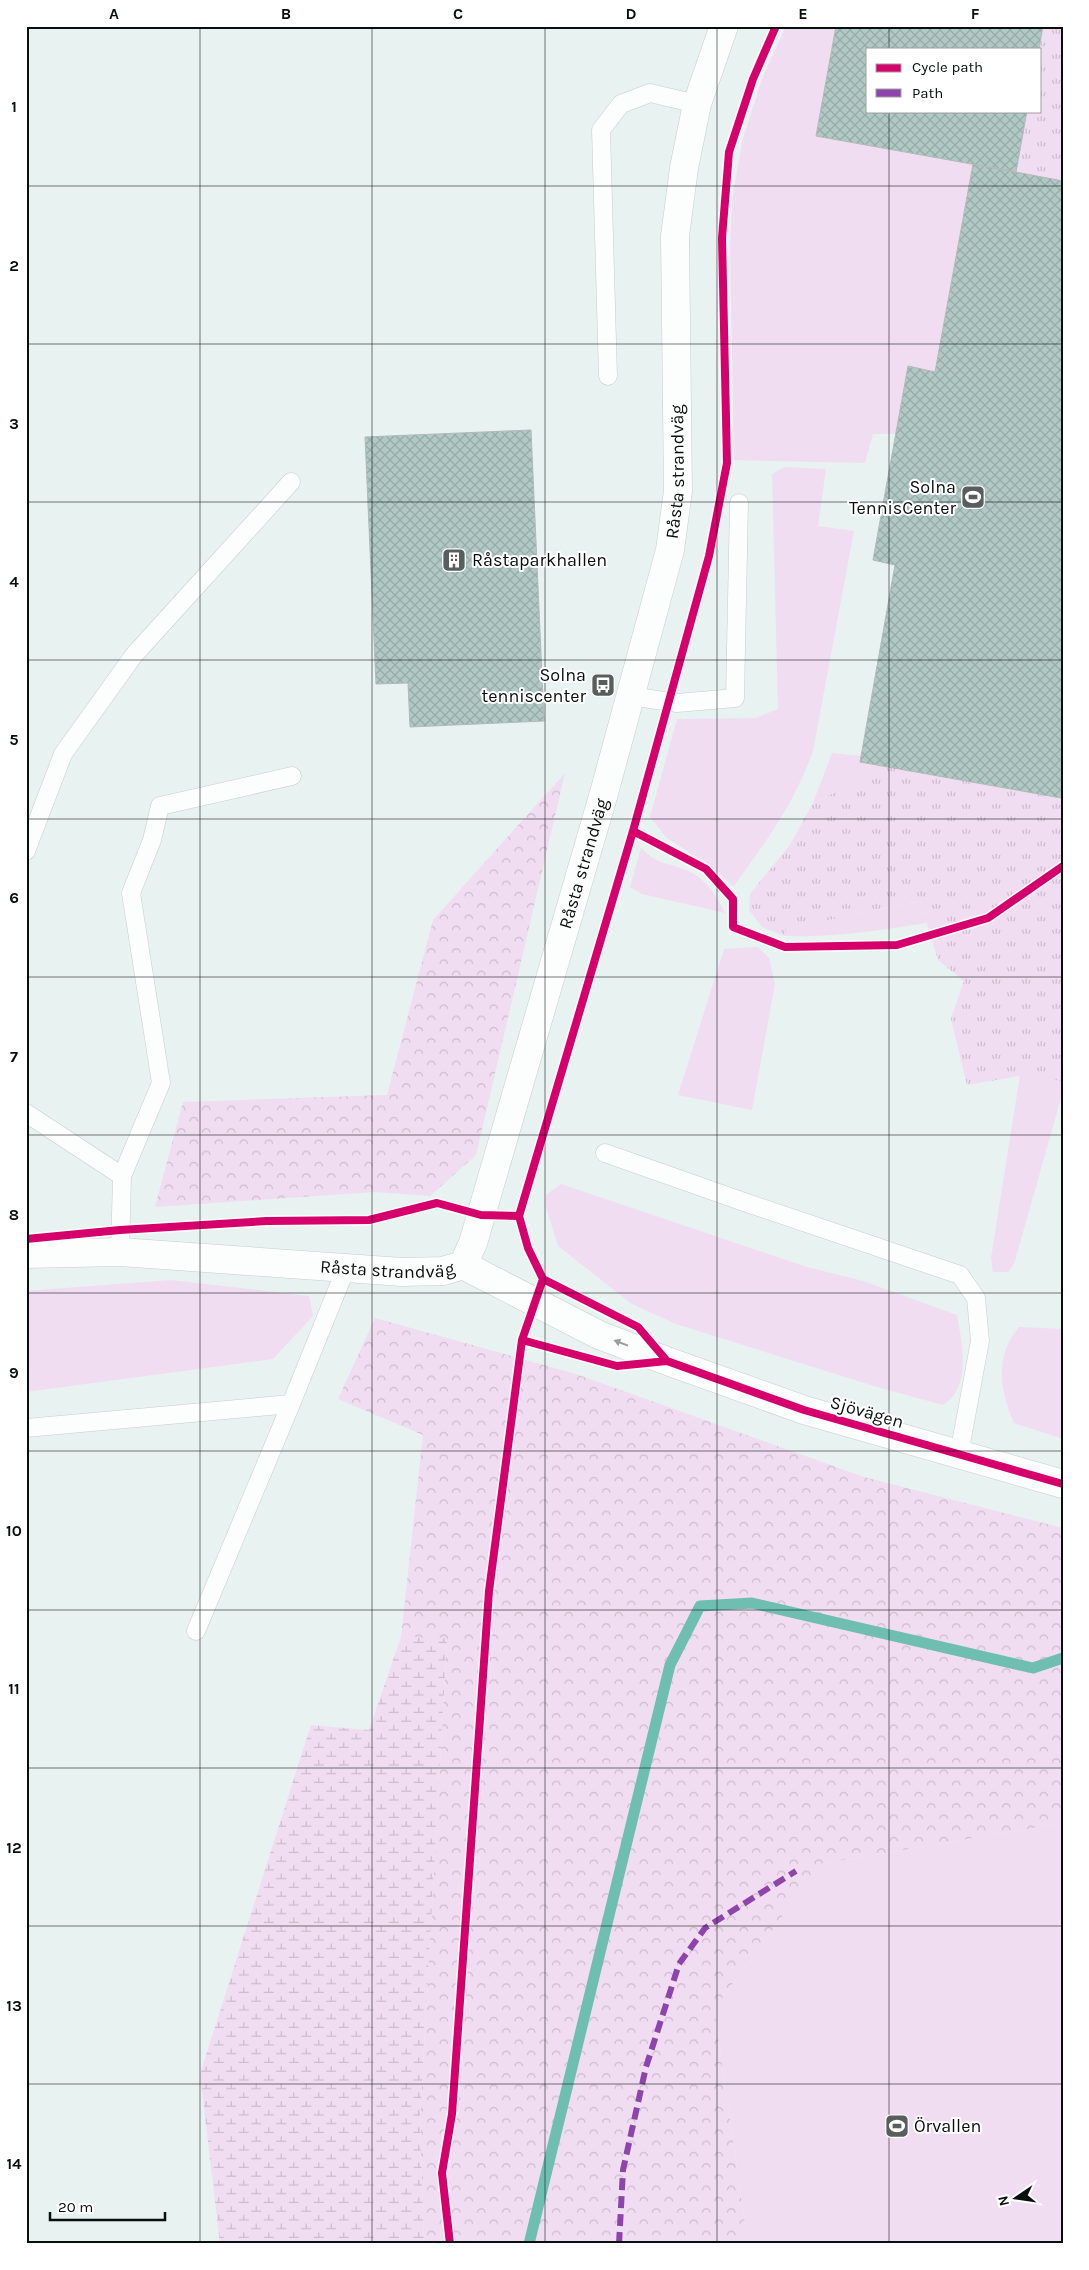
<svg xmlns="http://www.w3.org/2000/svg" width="1089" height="2270" font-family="Karla,sans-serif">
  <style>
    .green { fill: #f1ddf1 }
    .forest { fill: url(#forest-crowns) }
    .wetland { fill: url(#wetland-marsh) }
    .park { fill: url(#park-tufts) }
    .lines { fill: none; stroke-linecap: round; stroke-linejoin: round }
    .stream { stroke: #6ebeb2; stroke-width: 11 }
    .building { fill: url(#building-cross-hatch); stroke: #b2b9b8 }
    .lane-casing { stroke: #c6cecc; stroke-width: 19 }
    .street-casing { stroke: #c6cecc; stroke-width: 29 }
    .lane { stroke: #fcfdfd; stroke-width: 18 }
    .street { stroke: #fcfdfd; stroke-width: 28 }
    .quiet { stroke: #8e44ad; stroke-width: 6; stroke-dasharray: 12 6; stroke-linecap: butt }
    .cycleway-casing { stroke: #fff; stroke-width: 11 }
    .cycleway { stroke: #d6006c; stroke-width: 8 }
    .oneway { fill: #9b9e9d }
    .grid { fill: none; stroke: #090f0d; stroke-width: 1; stroke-opacity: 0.55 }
    .labels { text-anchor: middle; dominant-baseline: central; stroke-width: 4; stroke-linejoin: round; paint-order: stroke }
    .street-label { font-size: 18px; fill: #090f0d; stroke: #fff }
    .poi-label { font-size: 18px; fill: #090f0d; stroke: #fff; text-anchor: end }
    .neatline { fill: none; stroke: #090f0d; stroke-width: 2 }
    .grid-label { font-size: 16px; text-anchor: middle; font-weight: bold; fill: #090f0d }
  </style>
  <defs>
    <pattern id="forest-crowns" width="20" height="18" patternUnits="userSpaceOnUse" patternTransform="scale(1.25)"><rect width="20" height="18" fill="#f1ddf1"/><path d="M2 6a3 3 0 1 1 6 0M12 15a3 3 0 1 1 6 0" fill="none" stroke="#cdbccd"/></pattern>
    <pattern id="wetland-marsh" width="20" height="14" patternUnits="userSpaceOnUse" patternTransform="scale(1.25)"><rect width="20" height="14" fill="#f1ddf1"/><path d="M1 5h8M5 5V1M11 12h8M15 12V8" fill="none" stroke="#cdbccd"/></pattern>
    <pattern id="park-tufts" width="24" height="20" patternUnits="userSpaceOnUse" patternTransform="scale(1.25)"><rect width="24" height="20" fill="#f1ddf1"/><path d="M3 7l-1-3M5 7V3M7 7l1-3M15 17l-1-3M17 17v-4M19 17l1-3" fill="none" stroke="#cdbccd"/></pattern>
    <pattern id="building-cross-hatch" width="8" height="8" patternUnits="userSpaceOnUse" patternTransform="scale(1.25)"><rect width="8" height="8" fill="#b0c9c5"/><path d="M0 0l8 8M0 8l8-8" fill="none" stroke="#96aba8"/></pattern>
  </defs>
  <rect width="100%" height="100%" fill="#e8f2f0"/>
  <!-- green -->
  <path class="green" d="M 786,26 L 836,26 L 816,136 L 973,164 L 935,372 L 908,367 L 896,434 L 873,434 L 865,463 L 734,460 L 730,250 L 732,200 L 743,138 L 762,79 Z
    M 784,467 L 826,469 L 818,526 L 854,531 L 813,751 C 794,804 766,842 733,887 L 714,868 L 667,838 L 650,817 L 677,719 L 756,718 L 778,709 L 772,474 Z
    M 832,753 L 861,756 L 860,762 L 889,767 L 813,803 Z
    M 641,848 C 659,866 665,861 686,870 C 706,878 716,895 725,913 L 642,894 L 630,887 Z
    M 920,901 L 927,923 C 880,930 833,938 785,936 L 786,929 Z
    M 758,947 L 769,958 L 775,984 L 752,1110 L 678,1095 L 724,949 Z
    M 1020,1075 L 1063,1081 L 1063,1091 L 1014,1264 L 1008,1272 L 993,1272 L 991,1258 Z
    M 561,1184 L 807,1267 L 863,1281 L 957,1315 C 962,1342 972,1388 943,1405 L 877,1387 L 676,1324 L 632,1304 L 558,1246 L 546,1207 L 546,1195 Z
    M 171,1280 L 309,1296 L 313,1316 L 273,1359 L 26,1392 L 26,1291 Z
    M 1019,1327 L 1063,1329 L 1063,1439 L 1014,1423 C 1000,1390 994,1356 1019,1327 Z
    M 1063,1823 L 1063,2244 L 748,2244 L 714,2009 L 821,1864 Z"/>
  <!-- forest -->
  <path class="forest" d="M 565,773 L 476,1155 L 430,1196 L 375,1192 L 155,1207 L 183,1102 L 387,1095 L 433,920 Z
    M 375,1318 L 576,1374 L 864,1477 L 1063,1528 L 1063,1823 L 821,1864 L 714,2009 L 748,2244 L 424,2244 L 420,2120 L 447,1639 L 401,1637 L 423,1435 L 338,1399 Z"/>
  <!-- wetland -->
  <path class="wetland" d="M 401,1637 L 447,1638 L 420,2120 L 424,2244 L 220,2244 L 200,2074 L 311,1725 L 369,1730 Z"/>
  <!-- park -->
  <path class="park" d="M 1043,26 L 1063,26 L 1063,181 L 1016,172 L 1027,111 L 1040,111 L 1039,49 Z
    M 889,767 L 1061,798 L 1063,788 L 1063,1081 L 1020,1076 L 967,1085 L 951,1019 L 964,981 L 938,960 L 920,901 L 786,929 L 785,936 L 762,927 L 749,910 L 750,894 L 790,845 L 813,803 Z"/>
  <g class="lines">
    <!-- stream -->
    <path class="stream" d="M 529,2244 L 670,1665 L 700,1606 L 752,1603 L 1033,1668 L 1063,1658"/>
  </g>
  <!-- building -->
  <path class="building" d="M 836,26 L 1043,26 L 1039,49 L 868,49 L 868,111 L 1027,111 L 1016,172 L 816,136 Z
    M 973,164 L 1063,181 L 1061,798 L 860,762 L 895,565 L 873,560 L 908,366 L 935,372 Z
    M 531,430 L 544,721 L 410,727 L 408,683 L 376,684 L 365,437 Z"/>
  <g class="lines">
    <!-- lane casing -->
    <g class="lane-casing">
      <path id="lane" d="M 608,376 L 601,130 L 621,104 L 650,93 L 697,104
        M 630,696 L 677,703 L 735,698 L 739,503
        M 26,851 L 63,754 L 134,655 L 291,482
        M 26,1113 L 122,1176
        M 605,1153 L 744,1202 L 960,1275 L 976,1298 L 980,1341 L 959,1454
        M 120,1252 L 122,1176 L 161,1083 L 131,893 L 152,840 L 160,806 L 292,776
        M 26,1428 L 291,1404 L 346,1268
        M 196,1631 L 291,1404"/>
    </g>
    <!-- street casing -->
    <g class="street-casing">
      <g id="street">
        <path id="s1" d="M 26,1254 L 120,1252 L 402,1272 L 443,1271 L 463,1265 L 473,1243 L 604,793 L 670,550 L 678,491 L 675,236 L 684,168 L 697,104 L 724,26"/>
        <path d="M 463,1265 L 599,1335 L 667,1361 L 804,1410 L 1063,1484"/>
      </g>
    </g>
    <!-- lane -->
    <use href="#lane" class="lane"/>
    <!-- street -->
    <use href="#street" class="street"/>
    <!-- quiet -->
    <path class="quiet" d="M 619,2244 L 623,2170 L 646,2067 L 679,1964 L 705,1928 L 796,1871"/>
    <!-- cycleway casing -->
    <g class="cycleway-casing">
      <path id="cycleway" d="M 633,831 L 706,869 L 733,899 L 733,927 L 785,947 L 897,945 L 988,918 L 1063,866
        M 26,1239 L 120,1230 L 267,1221 L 369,1220 L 437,1203 L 481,1215 L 519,1216
        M 522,1340 L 617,1366 L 667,1361 L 804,1410 L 1063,1484
        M 667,1361 L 638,1327 L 543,1279 L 528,1248 L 519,1216 L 633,831 L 709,556 L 727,463 L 722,238 L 729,152 L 753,79 L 776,26
        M 450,2244 L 442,2173 L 452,2114 L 489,1591 L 522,1340 L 543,1279"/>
    </g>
    <!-- cycleway -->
    <use href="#cycleway" class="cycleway"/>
  </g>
  <!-- one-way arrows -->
  <defs><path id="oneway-solid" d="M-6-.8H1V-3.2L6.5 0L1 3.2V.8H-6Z" transform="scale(1.25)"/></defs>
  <use class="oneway" href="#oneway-solid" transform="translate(621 1343) rotate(-159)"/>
  <!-- grid -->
  <path class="grid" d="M 200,26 L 200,2244M 372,26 L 372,2244M 545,26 L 545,2244M 717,26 L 717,2244M 889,26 L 889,49M 889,111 L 889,2244M 26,186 L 1063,186M 26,344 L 1063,344M 26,502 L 1063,502M 26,660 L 1063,660M 26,819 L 1063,819M 26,977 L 1063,977M 26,1135 L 1063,1135M 26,1293 L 1063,1293M 26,1451 L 1063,1451M 26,1610 L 1063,1610M 26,1768 L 1063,1768M 26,1926 L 1063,1926M 26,2084 L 1063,2084"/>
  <!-- icons -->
  <defs>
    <g id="stadium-square" transform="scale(1.25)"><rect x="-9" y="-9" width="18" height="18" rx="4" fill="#575e5c" stroke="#fff"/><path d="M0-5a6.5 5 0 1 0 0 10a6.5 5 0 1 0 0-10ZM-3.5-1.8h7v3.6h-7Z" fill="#fff"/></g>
    <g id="building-square" transform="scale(1.25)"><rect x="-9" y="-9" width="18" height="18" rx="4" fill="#575e5c" stroke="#fff"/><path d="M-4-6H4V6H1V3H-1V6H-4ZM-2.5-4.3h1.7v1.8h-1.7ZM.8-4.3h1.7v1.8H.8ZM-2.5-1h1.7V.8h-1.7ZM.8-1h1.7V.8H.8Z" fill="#fff"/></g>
    <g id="bus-square" transform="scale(1.25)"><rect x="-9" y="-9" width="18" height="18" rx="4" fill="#575e5c" stroke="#fff"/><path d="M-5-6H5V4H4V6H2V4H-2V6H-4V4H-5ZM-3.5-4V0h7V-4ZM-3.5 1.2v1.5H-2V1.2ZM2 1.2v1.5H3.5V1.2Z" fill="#fff"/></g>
  </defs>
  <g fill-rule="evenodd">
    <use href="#stadium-square" x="973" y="497"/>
    <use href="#building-square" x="454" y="560"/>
    <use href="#bus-square" x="603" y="685"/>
    <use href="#stadium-square" x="897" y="2126"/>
  </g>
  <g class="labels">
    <!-- street labels -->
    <g class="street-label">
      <text stroke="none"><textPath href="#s1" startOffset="1262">Råsta strandväg</textPath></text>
      <text stroke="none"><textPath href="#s1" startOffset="858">Råsta strandväg</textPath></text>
      <text stroke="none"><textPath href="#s1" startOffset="362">Råsta strandväg</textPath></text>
      <text transform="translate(867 1412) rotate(16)">Sjövägen</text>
    </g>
    <!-- poi labels -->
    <g class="poi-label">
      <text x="956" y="487">Solna<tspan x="956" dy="21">TennisCenter</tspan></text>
      <text x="472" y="560" text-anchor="start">Råstaparkhallen</text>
      <text x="586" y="675">Solna<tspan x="586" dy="21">tenniscenter</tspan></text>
      <text x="914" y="2126" text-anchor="start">Örvallen</text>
    </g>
  </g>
  <!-- border -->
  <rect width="1089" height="2270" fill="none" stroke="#ffffff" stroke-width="55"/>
  <!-- legend -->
  <rect x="866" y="48" width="175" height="65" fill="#ffffff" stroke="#9d9f9e"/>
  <rect x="876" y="64" width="25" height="8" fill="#d6006c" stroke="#9d9f9e"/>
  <text x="912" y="72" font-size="15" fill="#090f0d">Cycle path</text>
  <rect x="876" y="89" width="25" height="8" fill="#8e44ad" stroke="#9d9f9e"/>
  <text x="912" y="98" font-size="15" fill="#090f0d">Path</text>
  <!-- north arrow -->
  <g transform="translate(1016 2198) rotate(257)" stroke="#ffffff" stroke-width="4" paint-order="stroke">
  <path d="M0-4L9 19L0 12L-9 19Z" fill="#090f0d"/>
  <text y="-8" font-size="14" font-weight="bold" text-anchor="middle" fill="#090f0d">N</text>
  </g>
  <!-- scale -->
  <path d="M50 2212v8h115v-8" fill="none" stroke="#090f0d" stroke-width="2.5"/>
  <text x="58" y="2212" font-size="15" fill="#090f0d" stroke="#ffffff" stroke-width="4" paint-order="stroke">20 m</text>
  <rect x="28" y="28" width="1034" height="2214" class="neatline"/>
  <g class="grid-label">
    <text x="114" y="19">A</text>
    <text x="286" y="19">B</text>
    <text x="458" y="19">C</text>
    <text x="631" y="19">D</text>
    <text x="803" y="19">E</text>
    <text x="975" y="19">F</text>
    <text x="14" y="112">1</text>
    <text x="14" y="271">2</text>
    <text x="14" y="429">3</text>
    <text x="14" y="587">4</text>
    <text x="14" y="745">5</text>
    <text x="14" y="903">6</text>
    <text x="14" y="1062">7</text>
    <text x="14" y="1220">8</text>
    <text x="14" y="1378">9</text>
    <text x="14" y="1536">10</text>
    <text x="14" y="1694">11</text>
    <text x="14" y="1853">12</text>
    <text x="14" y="2011">13</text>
    <text x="14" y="2169">14</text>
  </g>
</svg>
